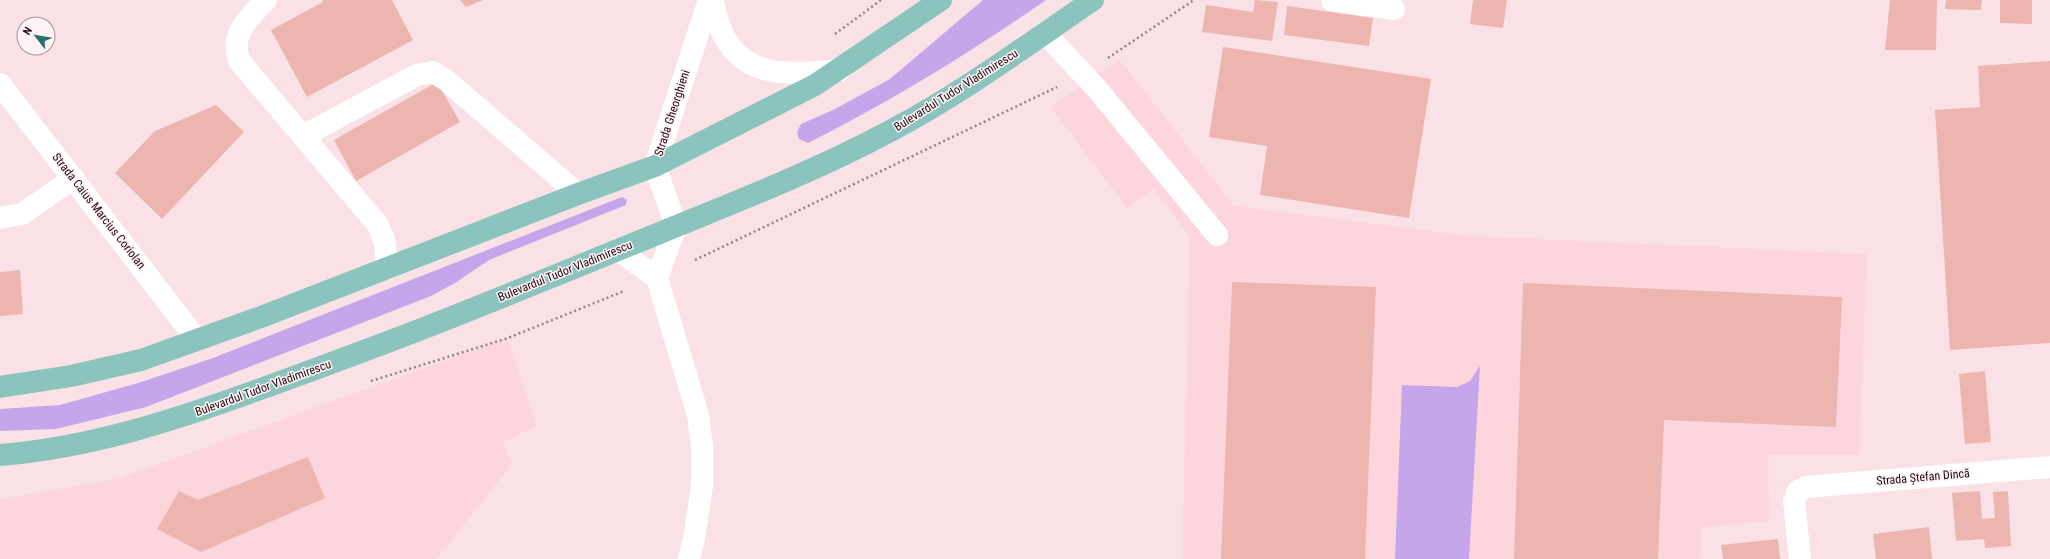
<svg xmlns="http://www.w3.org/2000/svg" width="2050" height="559" font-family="'Roboto Condensed',sans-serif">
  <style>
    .built { fill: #fdd5dd }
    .green { fill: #c5a6ea }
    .building { fill: #edb5af }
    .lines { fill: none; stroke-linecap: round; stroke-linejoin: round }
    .path { stroke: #958085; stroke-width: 2.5; stroke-dasharray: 2 3; stroke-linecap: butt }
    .minor { stroke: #fff; stroke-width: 22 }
    .major { stroke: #8ac4bd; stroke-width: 22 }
    .labels { text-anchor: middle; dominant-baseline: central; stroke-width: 3; stroke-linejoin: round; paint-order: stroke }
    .street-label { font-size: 12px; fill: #1e0b10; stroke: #fef2f4 }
  </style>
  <rect width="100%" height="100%" fill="#f9e1e6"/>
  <!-- built -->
  <path class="built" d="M 1119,59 L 1234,206 L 1469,236 L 1867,254 L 1859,455 L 1768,455 L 1769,521 L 1702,527 L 1700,559 L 1182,559 L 1190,237 L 1154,189 L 1127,208 L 1051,107 Z
    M 508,338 L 537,426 L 503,442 L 512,464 L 436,559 L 0,559 L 0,499 L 118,479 Z"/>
  <!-- green -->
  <path class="green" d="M 983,0 L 1046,0 C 970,53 891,101 808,143 L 799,139 L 797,132 L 801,124 L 835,109 L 890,79 Z
    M 622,197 L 627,200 L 626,205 L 489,260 L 455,283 L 431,296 L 146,407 L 56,429 L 0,431 L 0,409 L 60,405 L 138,383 L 213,358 Z
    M 1480,366 L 1469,559 L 1395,559 L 1402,385 L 1457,387 L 1470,381 Z"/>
  <!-- building -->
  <path class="building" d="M 322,0 L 392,0 L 413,40 L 307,97 L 271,30 L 323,2 Z
    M 460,0 L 483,0 L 466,7 Z
    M 1255,0 L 1278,2 L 1272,41 L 1202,32 L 1206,5 L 1253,12 Z
    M 1473,0 L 1507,0 L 1503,28 L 1470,24 Z
    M 1890,0 L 1937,0 L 1936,50 L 1885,50 Z
    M 1946,0 L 1982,0 L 1981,10 L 1945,9 Z
    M 2000,0 L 2032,0 L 2032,24 L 2000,23 Z
    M 1287,6 L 1373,18 L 1369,46 L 1284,35 Z
    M 1223,47 L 1431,79 L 1409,218 L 1260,195 L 1267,146 L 1209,137 Z
    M 2050,61 L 2050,343 L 1950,350 L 1935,110 L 1980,107 L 1978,66 Z
    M 437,82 L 460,122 L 356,181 L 334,140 Z
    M 216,105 L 244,132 L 162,219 L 115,173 L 155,131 Z
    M 20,270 L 23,314 L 0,316 L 0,272 Z
    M 1232,282 L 1376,287 L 1365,559 L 1221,559 Z
    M 1523,283 L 1842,297 L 1836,427 L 1664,420 L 1658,559 L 1514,559 Z
    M 1985,371 L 1991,442 L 1965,444 L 1959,374 Z
    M 308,457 L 325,498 L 201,552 L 157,529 L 179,491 L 198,500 Z
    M 1980,491 L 1982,519 L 1995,518 L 1993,492 L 2008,491 L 2011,546 L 1985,548 L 1984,539 L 1956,541 L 1952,493 Z
    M 1929,527 L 1932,559 L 1876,559 L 1873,534 Z
    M 1778,539 L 1780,559 L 1723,559 L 1721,545 Z"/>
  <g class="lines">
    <!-- path -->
    <path class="path" d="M 835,34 L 881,0
      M 1108,58 L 1194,0
      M 695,260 L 1057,87
      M 371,381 L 508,338 L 624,291"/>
    <!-- minor -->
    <path class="minor" d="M 266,0 C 249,18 228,35 240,62 L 378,225 L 385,243 L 387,269
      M 713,0 C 725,77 776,77 840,70
      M 1332,0 L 1394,9
      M 1045,33 L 1097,89 L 1217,235
      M 0,84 L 197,340
      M 303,136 L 417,75 L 433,72 L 446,80 L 578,194
      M 0,218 L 22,214 L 74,178
      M 618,250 L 657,278 L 698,415 L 702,447 L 702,486 L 694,539 L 689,559
      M 657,278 L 676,226 L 655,166 L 709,0
      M 1800,559 L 1794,501 L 1798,491 L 1806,487 L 2050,467"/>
    <!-- major -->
    <path class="major" d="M 0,387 L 71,376 L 141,360 L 261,317 L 578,194 L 655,166 L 815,85 L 941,0
      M 0,455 C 88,448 172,421 255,391 C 305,373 356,354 406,335 C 494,301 581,265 667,230 C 743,199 820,169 892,130 C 962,93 1027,45 1093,0"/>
  </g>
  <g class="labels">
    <!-- street labels -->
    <g class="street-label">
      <text transform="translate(956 90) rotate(-32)">Bulevardul Tudor Vladimirescu</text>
      <text transform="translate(672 113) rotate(-72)">Strada Gheorghieni</text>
      <text transform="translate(99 211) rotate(52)">Strada Caius Marcius Coriolan</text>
      <text transform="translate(565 271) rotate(-22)">Bulevardul Tudor Vladimirescu</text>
      <text transform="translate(263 388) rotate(-20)">Bulevardul Tudor Vladimirescu</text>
      <text transform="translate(1923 477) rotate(-5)">Strada Ștefan Dincă</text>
    </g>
  </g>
  <!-- north arrow -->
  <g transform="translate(36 36) rotate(301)"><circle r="19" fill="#fef2f4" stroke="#a49699"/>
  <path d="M0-3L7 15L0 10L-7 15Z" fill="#287068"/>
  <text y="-6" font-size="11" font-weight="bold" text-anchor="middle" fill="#1e0b10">N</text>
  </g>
</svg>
